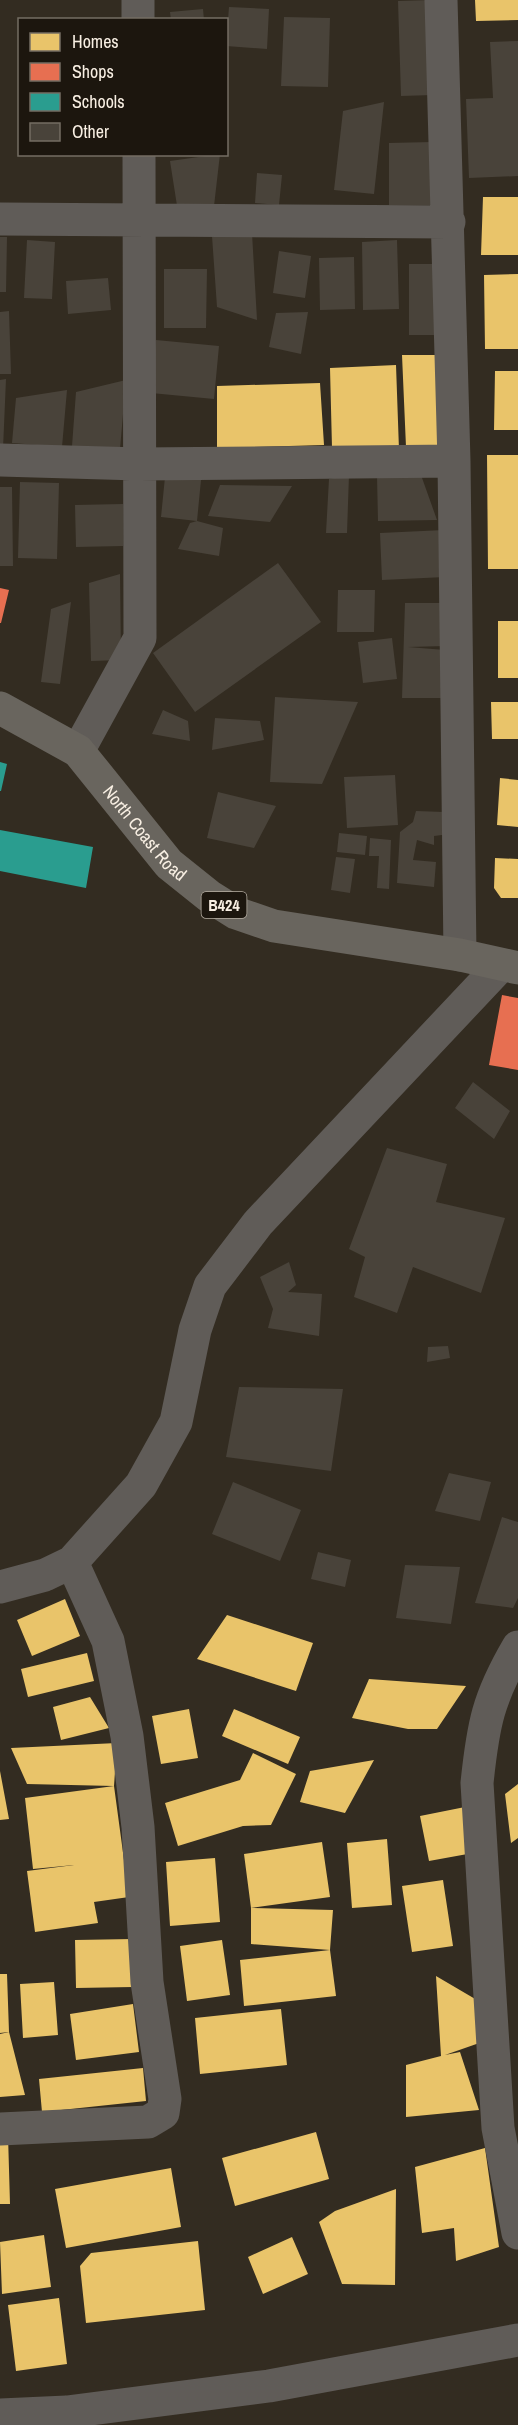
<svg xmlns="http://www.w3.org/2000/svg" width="518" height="2425" font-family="'Archivo Narrow',sans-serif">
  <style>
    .homes { fill: #e9c46a }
    .shops { fill: #e76f51 }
    .schools { fill: #2a9d8f }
    .building { fill: #49433a }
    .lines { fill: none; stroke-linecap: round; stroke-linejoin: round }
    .minor { stroke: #605c58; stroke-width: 33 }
    .major { stroke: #69655e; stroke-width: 33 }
    .labels { text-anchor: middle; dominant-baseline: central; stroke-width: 6; stroke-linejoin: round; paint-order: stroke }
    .shield { fill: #1c160e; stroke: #b6aea3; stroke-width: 1.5 }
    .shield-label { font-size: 16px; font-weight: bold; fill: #f8efe3 }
    .street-label { font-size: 18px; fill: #f8efe3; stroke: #1c160e }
  </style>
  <rect width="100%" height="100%" fill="#332c21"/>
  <!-- homes -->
  <path class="homes" d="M 475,0 L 518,0 L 518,20 L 476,21 Z
    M 483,197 L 518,197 L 518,255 L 481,255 Z
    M 518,274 L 518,349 L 485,349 L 484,275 Z
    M 402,355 L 445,355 L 447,447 L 406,447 Z
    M 396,365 L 399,450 L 332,448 L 330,368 Z
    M 495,371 L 518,371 L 518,430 L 494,430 Z
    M 320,383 L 324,445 L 217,448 L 217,386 Z
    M 487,455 L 518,455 L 518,569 L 488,569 Z
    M 498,621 L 518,621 L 518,678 L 498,678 Z
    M 491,702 L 518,702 L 518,739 L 492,739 Z
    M 500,778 L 518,780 L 518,827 L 497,825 Z
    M 495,858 L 518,859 L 518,898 L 501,898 L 494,888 Z
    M 65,1599 L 80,1636 L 32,1656 L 17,1620 Z
    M 227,1615 L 313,1643 L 296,1691 L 197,1659 Z
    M 87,1653 L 94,1681 L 28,1697 L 21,1669 Z
    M 369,1679 L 466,1686 L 437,1729 L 408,1729 L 352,1718 Z
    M 90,1697 L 109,1728 L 61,1740 L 53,1707 Z
    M 189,1709 L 198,1758 L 161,1764 L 152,1716 Z
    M 234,1709 L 300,1737 L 288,1764 L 222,1736 Z
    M 117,1743 L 114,1786 L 129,1897 L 94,1902 L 98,1923 L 35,1932 L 27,1871 L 74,1865 L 33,1869 L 25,1798 L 114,1786 L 27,1784 L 11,1748 Z
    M 253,1753 L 296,1774 L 271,1825 L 243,1826 L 178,1846 L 165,1803 L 240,1780 Z
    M 374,1760 L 345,1813 L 300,1802 L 310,1771 Z
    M 0,1771 L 9,1819 L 0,1820 Z
    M 518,1784 L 518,1838 L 511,1843 L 505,1794 Z
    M 465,1807 L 473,1853 L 429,1861 L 420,1816 Z
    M 387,1839 L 392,1905 L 352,1908 L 347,1843 Z
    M 322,1842 L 330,1897 L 251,1908 L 244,1854 Z
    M 215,1858 L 220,1922 L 170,1926 L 166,1862 Z
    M 443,1880 L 453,1946 L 412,1952 L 402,1886 Z
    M 251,1908 L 333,1910 L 330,1950 L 251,1944 Z
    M 133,1939 L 133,1987 L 76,1988 L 75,1940 Z
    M 222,1940 L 230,1995 L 187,2001 L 180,1946 Z
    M 330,1950 L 336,1996 L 244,2006 L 240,1960 Z
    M 0,1974 L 7,1974 L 9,2032 L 25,2095 L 0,2097 L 0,2034 L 9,2032 L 0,2033 Z
    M 436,1976 L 482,2003 L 485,2041 L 445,2055 L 460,2052 L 479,2110 L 406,2117 L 406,2065 L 441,2056 Z
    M 54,1982 L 58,2035 L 23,2038 L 20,1984 Z
    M 133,2004 L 139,2052 L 76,2060 L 70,2014 Z
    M 281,2009 L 287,2065 L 200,2074 L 195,2018 Z
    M 143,2068 L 146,2101 L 42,2112 L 39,2079 Z
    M 316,2132 L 329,2179 L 235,2206 L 222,2158 Z
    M 0,2135 L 8,2135 L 10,2204 L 0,2204 Z
    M 485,2148 L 499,2247 L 456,2261 L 454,2228 L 422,2233 L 415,2167 Z
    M 171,2168 L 181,2227 L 66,2248 L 55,2189 Z
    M 396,2189 L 395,2285 L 342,2284 L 319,2222 L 335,2211 Z
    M 44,2235 L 51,2287 L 2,2294 L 0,2242 Z
    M 292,2237 L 308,2274 L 263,2294 L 248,2257 Z
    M 198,2241 L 205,2310 L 86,2323 L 80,2266 L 91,2253 Z
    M 59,2298 L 67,2364 L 16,2371 L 8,2305 Z"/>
  <!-- shops -->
  <path class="shops" d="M 0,588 L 9,590 L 1,623 L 0,623 Z
    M 502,995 L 518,998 L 518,1070 L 489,1065 Z"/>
  <!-- schools -->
  <path class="schools" d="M 0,762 L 7,764 L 1,791 L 0,791 Z
    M 0,830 L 93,847 L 86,888 L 0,871 Z"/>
  <!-- building -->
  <path class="building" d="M 431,0 L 433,95 L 401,96 L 398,1 Z
    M 229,7 L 269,9 L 267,49 L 226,46 Z
    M 203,9 L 204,20 L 171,20 L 170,12 Z
    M 284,17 L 330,18 L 328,87 L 281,86 Z
    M 518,41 L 518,176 L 469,178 L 466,99 L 493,98 L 490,42 Z
    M 384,102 L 374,194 L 334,190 L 343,111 Z
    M 432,142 L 432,205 L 389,205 L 389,143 Z
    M 220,154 L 214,206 L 178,212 L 170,161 Z
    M 257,173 L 282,175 L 279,205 L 255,203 Z
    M 252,233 L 257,320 L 217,307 L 212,236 Z
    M 0,237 L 7,237 L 6,292 L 0,292 Z
    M 27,240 L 55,242 L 52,299 L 24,298 Z
    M 397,240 L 399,309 L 363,310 L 362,242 Z
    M 279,251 L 311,256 L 305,298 L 273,293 Z
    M 354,257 L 355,309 L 320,310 L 319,258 Z
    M 409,264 L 440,264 L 439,335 L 409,335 Z
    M 164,269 L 207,269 L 206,328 L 164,328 Z
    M 108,278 L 111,310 L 68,314 L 66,281 Z
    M 9,311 L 11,374 L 0,374 L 0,312 Z
    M 308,312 L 301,354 L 269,347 L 276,313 Z
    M 156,340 L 219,346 L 214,399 L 151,393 Z
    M 6,379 L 3,449 L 0,449 L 0,380 Z
    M 126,380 L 120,449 L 72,446 L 76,392 Z
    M 67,390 L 62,447 L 12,443 L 16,398 Z
    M 349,475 L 347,533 L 326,533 L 329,479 Z
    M 421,475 L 437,520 L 378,521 L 377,476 Z
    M 165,477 L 201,480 L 197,521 L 223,528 L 219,556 L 178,549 L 190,523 L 197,521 L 161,517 Z
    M 20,482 L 59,483 L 57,559 L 18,558 Z
    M 220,485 L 292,486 L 270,522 L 208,516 Z
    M 0,487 L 12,487 L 13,566 L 0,566 Z
    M 123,504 L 123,546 L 76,547 L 75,505 Z
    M 444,530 L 445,577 L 382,580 L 380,533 Z
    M 278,563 L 321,622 L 195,712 L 153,653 Z
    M 120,574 L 121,660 L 91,661 L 89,583 Z
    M 338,590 L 375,590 L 374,632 L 337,632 Z
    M 71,602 L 60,684 L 41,682 L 51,609 Z
    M 405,603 L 446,603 L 446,646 L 408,647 L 445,650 L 444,698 L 402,698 Z
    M 392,638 L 397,679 L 363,683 L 358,642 Z
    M 275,697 L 358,702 L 322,784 L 270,782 Z
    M 163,710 L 188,721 L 190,741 L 152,734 Z
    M 215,718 L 260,721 L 264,740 L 212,750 Z
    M 395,775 L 398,825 L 347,828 L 344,777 Z
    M 218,792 L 276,806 L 254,848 L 207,838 Z
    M 416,811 L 444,812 L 442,835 L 434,836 L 434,845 L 417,840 L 413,860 L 436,862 L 434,887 L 397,883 L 400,832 L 413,822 Z
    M 339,833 L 367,836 L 365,855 L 337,852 Z
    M 370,838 L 391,840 L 389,889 L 377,888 L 379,856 L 369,856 Z
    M 336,857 L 355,859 L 350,893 L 331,890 Z
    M 473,1082 L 510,1111 L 494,1139 L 455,1108 Z
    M 387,1148 L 447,1164 L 436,1202 L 505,1218 L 481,1293 L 413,1267 L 397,1313 L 354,1297 L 365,1257 L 349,1249 Z
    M 289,1262 L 296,1285 L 288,1292 L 322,1294 L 319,1336 L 268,1328 L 273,1309 L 260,1277 Z
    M 448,1346 L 450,1358 L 427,1362 L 428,1347 Z
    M 239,1387 L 343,1389 L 331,1471 L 226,1457 Z
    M 449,1473 L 491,1482 L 480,1521 L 435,1511 Z
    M 233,1482 L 301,1510 L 280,1561 L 212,1534 Z
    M 502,1517 L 518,1522 L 518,1598 L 513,1608 L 475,1603 Z
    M 318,1552 L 351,1560 L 345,1587 L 311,1579 Z
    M 405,1565 L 460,1567 L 451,1624 L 396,1618 Z"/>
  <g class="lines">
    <!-- minor -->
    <path class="minor" d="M 138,0 L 138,20
      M 441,0 L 454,461 L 460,955
      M 0,219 L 449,222
      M 0,460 L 139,464 L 454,461
      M 78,751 L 140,638 L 139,154
      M 0,1587 L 45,1575 L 72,1562 L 141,1485 L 176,1422 L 195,1330 L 210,1286 L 258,1223 L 501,965
      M 518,1647 C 488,1698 483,1725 477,1783 L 498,2128 L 518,2233
      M 0,2129 L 148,2122 L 163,2113 L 165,2099 L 147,1982 L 138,1827 L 127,1736 L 108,1641 L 72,1562
      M 0,2415 L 67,2412 L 269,2386 L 518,2340"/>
    <!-- major -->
    <path class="major" id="s1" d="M 0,708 L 78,751 L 169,864 L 209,896 L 236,913 L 274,926 L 460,955 L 518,968"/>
  </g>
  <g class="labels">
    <!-- shield labels -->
    <rect class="shield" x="201.5" y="892" width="45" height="26" rx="4.5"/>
    <g class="shield-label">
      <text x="224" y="905">B424</text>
    </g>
    <!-- street labels -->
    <g class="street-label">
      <text stroke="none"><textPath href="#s1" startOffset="195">North Coast Road</textPath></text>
    </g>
  </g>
  <!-- legend -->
  <rect x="18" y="18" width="210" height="138" fill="#1c160e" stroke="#746d63" stroke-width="1.5"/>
  <rect x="30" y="33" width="30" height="18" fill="#e9c46a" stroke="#746d63" stroke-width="1.5"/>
  <text x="72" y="48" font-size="18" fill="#f8efe3">Homes</text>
  <rect x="30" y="63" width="30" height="18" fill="#e76f51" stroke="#746d63" stroke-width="1.5"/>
  <text x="72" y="78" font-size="18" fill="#f8efe3">Shops</text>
  <rect x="30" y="93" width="30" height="18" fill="#2a9d8f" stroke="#746d63" stroke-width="1.5"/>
  <text x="72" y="108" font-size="18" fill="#f8efe3">Schools</text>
  <rect x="30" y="123" width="30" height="18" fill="#49433a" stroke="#746d63" stroke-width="1.5"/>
  <text x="72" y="138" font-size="18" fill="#f8efe3">Other</text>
</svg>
